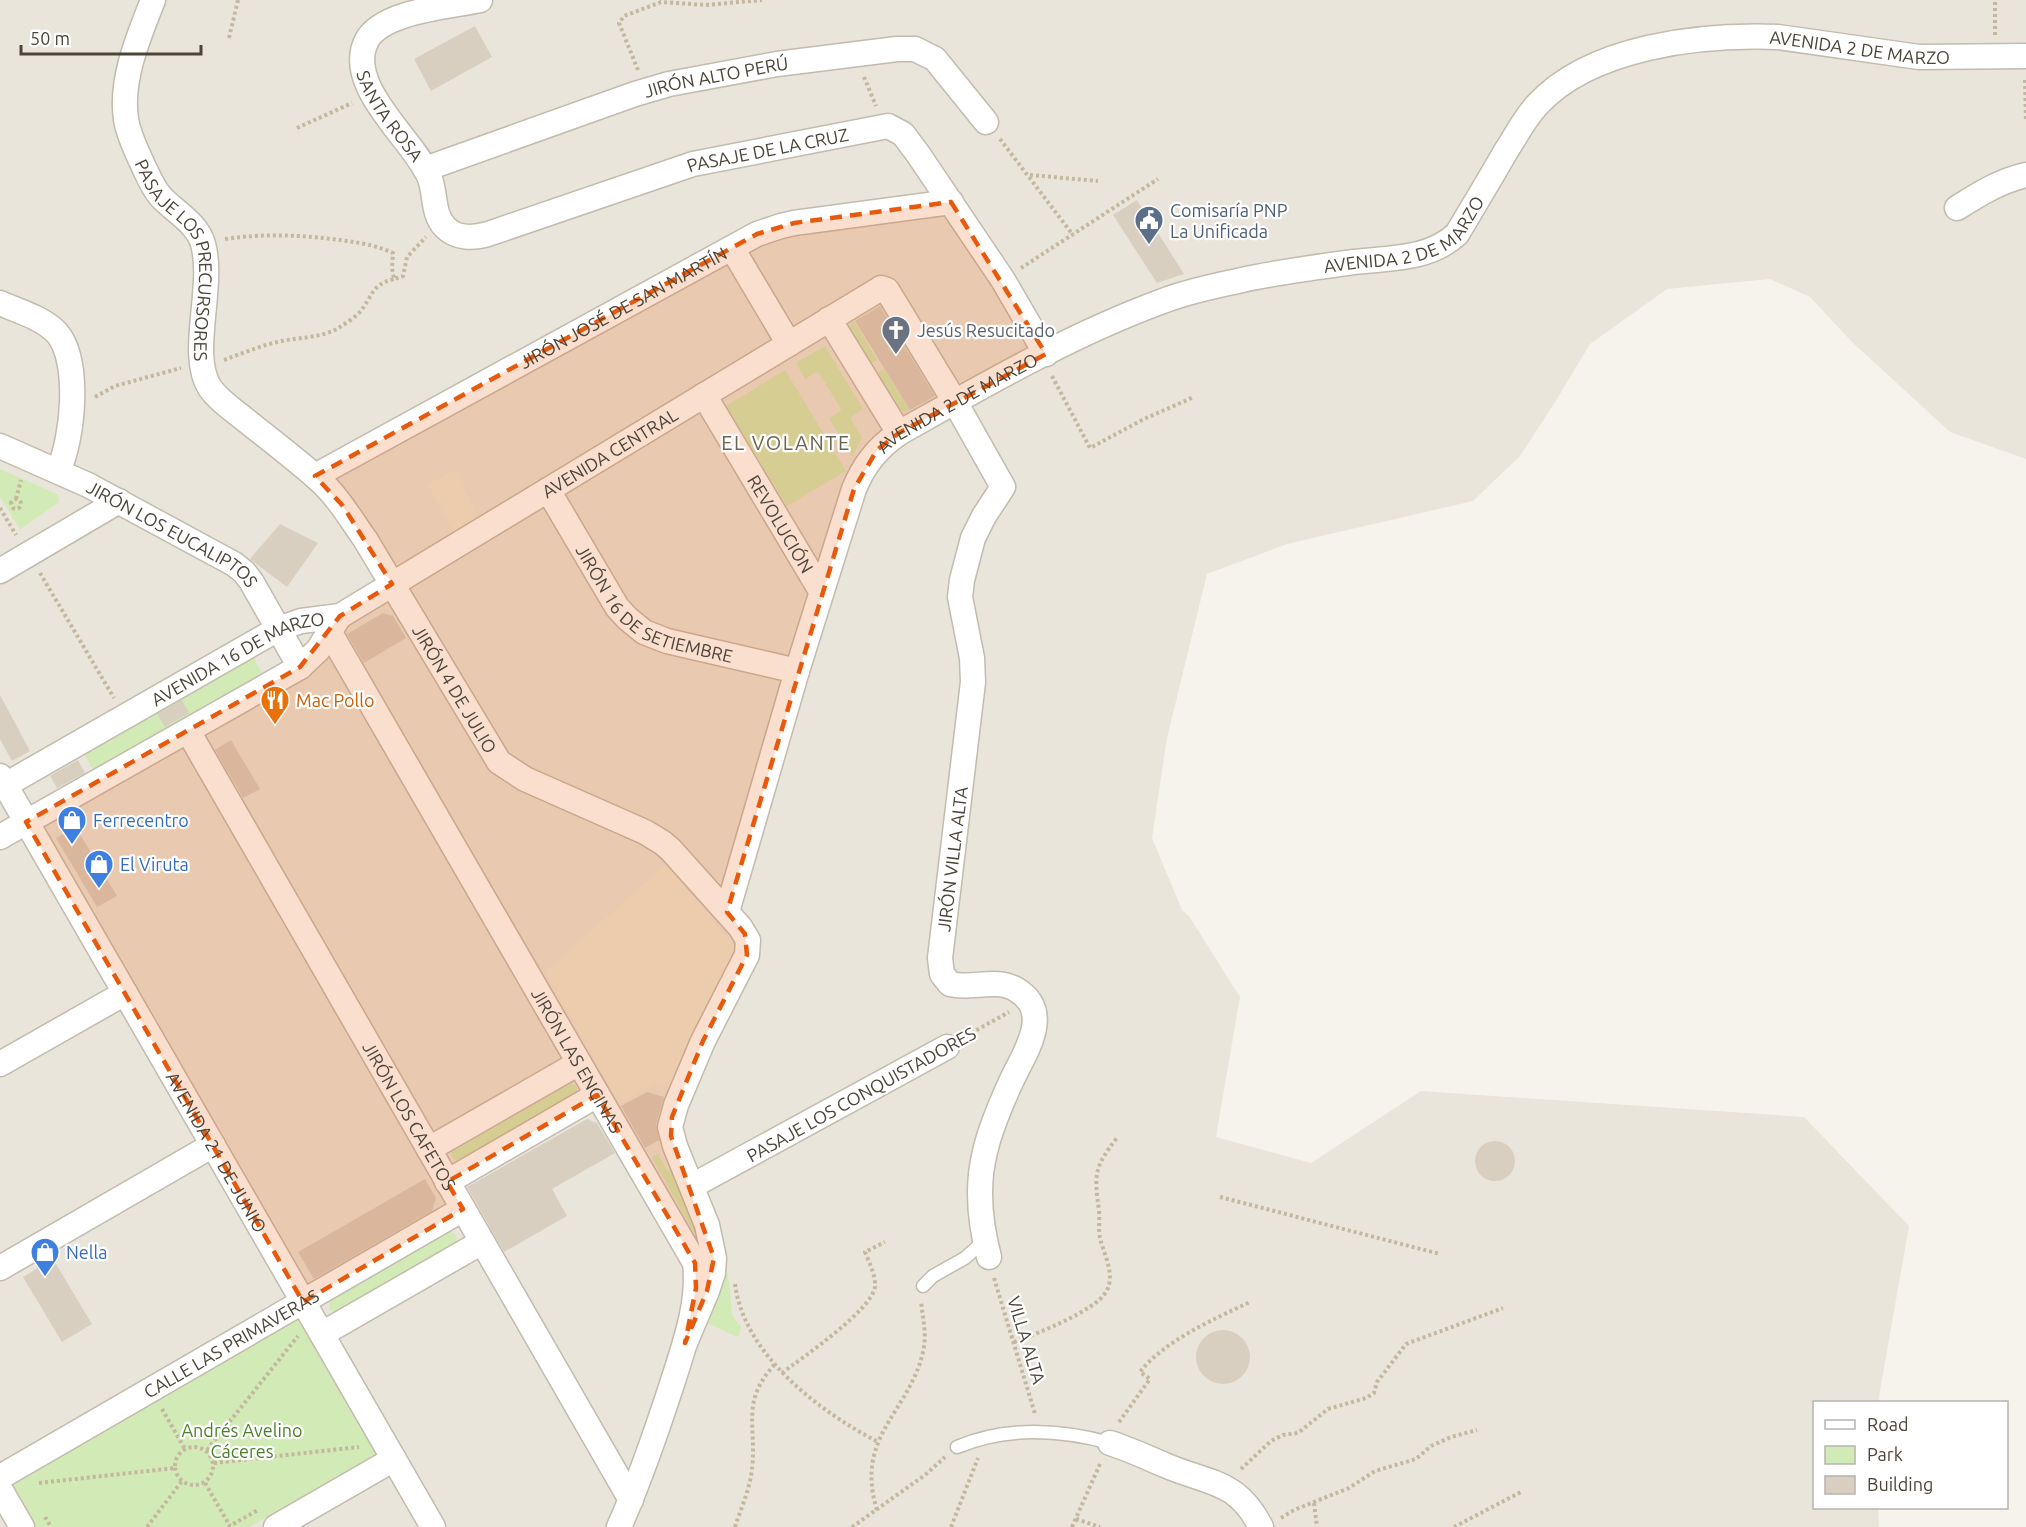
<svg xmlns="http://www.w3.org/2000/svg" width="2026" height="1527" font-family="Ubuntu,sans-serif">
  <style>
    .residential { fill: #eae5da }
    .education { fill: #efe8d6 }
    .green { fill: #d2eab5 }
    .building { fill: #d8cfc1 }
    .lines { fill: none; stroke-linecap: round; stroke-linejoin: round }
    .service-casing { stroke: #c2bbae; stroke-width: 15 }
    .minor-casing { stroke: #c2bbae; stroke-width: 27 }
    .path { stroke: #c4b79f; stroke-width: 4; stroke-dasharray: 3 3; stroke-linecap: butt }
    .service { stroke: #fff; stroke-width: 12 }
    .minor { stroke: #fff; stroke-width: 24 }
    .marked { fill: #e8590c; fill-opacity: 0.2; stroke: #e8590c; stroke-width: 4.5; stroke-dasharray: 12 8; stroke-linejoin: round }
    .labels { text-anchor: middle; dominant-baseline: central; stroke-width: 4.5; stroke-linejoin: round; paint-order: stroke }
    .street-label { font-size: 18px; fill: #4b4439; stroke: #fff }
    .service-label { font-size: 18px; fill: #4e5e75; stroke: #fff; text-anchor: start }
    .worship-label { font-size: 18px; fill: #5b616d; stroke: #fff; text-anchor: start }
    .food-label { font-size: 18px; fill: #c56008; stroke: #fff; text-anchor: start }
    .shop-label { font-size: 18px; fill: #366cbe; stroke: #fff; text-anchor: start }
    .park-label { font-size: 18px; fill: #4a7f2a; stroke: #fff }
    .neighbourhood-label { font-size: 20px; letter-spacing: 1.5px; fill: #6e6250; stroke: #fff }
  </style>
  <rect width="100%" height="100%" fill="#f6f3ec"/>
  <!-- residential -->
  <path class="residential" d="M 0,0 L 2026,0 L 2026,459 L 1950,432 L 1852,342 L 1810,297 L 1770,279 L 1667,289 L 1590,344 L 1557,399 L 1520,456 L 1473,501 L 1287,544 L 1207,574 L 1167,738 L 1152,838 L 1182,910 L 1189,916 L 1240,997 L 1216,1137 L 1311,1163 L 1421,1091 L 1804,1117 L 1909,1226 L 1878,1402 L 1814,1402 L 1814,1508 L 1878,1508 L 1879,1527 L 0,1527 Z"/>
  <!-- education -->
  <path class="education" d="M 454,470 L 480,519 L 454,533 L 428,485 Z
    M 666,864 L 739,952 L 733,964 L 715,991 L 691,1039 L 673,1089 L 658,1083 L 619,1104 L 545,972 Z"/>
  <!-- green -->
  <path class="green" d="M 854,321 L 877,360 L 872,363 L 851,329 L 850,324 Z
    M 825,346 L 863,409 L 852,416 L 851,419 L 862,438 L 852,456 L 829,418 L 840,412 L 841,409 L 819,373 L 816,372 L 805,379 L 796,363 Z
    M 884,369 L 909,410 L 906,412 L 901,410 L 878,373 Z
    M 785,370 L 846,471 L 787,506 L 726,406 Z
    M 0,469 L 57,494 L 59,499 L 58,503 L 20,529 L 0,497 Z
    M 252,655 L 264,676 L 95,773 L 83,752 Z
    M 572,1083 L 576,1086 L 577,1092 L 456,1161 L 452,1157 L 451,1152 Z
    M 658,1154 L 667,1171 L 673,1168 L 696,1227 L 699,1242 L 652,1157 Z
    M 448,1230 L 456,1235 L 457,1245 L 337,1314 L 329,1309 L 329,1299 Z
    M 724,1260 L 729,1282 L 732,1315 L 741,1327 L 738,1337 L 705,1322 Z
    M 299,1316 L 379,1453 L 249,1527 L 36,1527 L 10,1483 Z"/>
  <!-- building -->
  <path class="building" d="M 475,26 L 492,57 L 431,91 L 414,59 Z
    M 1137,200 L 1184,274 L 1157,283 L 1113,215 Z
    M 880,306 L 935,396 L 910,410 L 855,321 Z
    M 280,524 L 318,543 L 287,587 L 250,559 Z
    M 383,613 L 393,616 L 406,638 L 364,663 L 347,634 Z
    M 0,695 L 30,751 L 12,761 L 0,739 Z
    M 182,700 L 189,713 L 165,727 L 157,714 Z
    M 231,740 L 260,789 L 243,798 L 215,750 Z
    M 78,760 L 85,773 L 57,788 L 50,776 Z
    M 75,826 L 117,896 L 97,907 L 56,838 Z
    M 647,1092 L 664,1097 L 656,1124 L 659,1140 L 645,1148 L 621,1106 Z
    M 587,1119 L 597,1123 L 615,1153 L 552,1189 L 567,1216 L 504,1252 L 467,1187 Z
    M1475 1161a20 20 0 1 1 40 0a20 20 0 1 1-40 0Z
    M 425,1179 L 436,1198 L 432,1211 L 314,1279 L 298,1252 Z
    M 53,1259 L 92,1324 L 62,1342 L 23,1277 Z
    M1196 1357a27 27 0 1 1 54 0a27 27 0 1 1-54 0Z"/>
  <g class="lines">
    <!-- service casing -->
    <g class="service-casing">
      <path id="service" d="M 923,1286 L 933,1276 L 965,1258 L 985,1240
        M 957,1447 C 1007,1426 1059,1429 1110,1443"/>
    </g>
    <!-- minor casing -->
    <g class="minor-casing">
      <g id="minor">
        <path id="s1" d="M 153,0 C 139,36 120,79 126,119 C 128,134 135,147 141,161 C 147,173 152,187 161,197 C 175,212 197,223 203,244 C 215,286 188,355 210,388 C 218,400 232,409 243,418 C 268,438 293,457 317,478 C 337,495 350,518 365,539 L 499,762 L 525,779 L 645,832 L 663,843 L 671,850 L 740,927 L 748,940 L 747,955 L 703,1041 L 676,1105 L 670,1127 L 675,1146 L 707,1225 L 714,1258 L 713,1273 L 707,1291 L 685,1343"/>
        <path id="s2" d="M 480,0 C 449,7 383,11 367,40 C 343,85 413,139 429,176 C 436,192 432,214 445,227 C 456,239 474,238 488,234 L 693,164 L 888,126 L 903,134 L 918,154 L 1003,280 L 1046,354"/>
        <path id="s3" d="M 425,169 L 635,94 L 669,84 L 777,64 L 897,49 L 915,49 L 935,59 L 986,122"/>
        <path d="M 1957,208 C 1979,194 2000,181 2026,175"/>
        <path d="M 732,248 L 789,344"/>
        <path d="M 0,303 C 18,311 43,318 57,333 C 81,361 73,440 58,471"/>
        <path d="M 829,319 L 899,433"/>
        <path id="s4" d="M 704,395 L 821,591"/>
        <path id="s5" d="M 0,446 L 88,485 L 234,564 L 244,572 L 251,581 L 300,667"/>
        <path id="s6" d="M 315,476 L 757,234 L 781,226 L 794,223 L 951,202"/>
        <path id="s7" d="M 548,490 L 617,607 L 627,618 L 644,632 L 667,641 L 797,671"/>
        <path d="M 0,571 L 119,501"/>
        <path id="s8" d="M 322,619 L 695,1263 C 700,1303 684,1346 672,1384 C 656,1433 640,1480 619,1527"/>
        <path id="s9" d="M 188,731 L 631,1500"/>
        <path id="s10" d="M 0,776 L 433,1527"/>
        <path id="s11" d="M 0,788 L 278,629 L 301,621 L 340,616 L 878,290 L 881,288 L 887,290 L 955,402 L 1003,487 L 984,516 L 973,538 L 962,580 L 960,597 L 972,658 L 973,682 L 940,958 L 942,974 L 950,984 C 972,990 996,977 1017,990 C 1055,1014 1022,1056 1010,1084 C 1000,1106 990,1129 985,1152 C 976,1187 980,1223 989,1257"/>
        <path d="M 0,837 L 300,667 L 318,650 L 337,620"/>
        <path id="s12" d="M 727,912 L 797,671 L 854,489 C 864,465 877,448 899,433 C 983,386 1072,334 1163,301 C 1188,291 1215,286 1242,280 C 1278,272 1316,267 1354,262 C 1389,258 1429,260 1457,234 C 1473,207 1490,179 1506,151 C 1516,136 1524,119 1537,105 C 1591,46 1702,34 1778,37 L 1919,57 L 2026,56"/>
        <path d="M 0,1064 L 125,993"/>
        <path d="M 429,1149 L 579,1063"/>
        <path d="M 447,1182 L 597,1095"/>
        <path d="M 692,1186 L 947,1047"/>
        <path d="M 0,1268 L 213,1145"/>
        <path d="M 322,1334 L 482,1242"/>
        <path d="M 1110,1443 C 1129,1449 1148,1458 1167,1466 C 1210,1484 1237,1480 1261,1527"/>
        <path id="s13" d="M 0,1477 L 463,1209"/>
        <path d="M 0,1489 L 22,1527"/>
        <path d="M 276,1527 L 394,1459"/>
      </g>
    </g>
    <!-- path -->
    <path class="path" d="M 1995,35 L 1995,0
      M 229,38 L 238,0
      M 638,70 L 619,23 L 624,16 L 661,2 L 706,5 L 762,0
      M 864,77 L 876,106
      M 2025,80 L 2026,121
      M 297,128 L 352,103
      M 1000,139 L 1073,235
      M 1030,175 L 1098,181
      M 225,239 C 266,233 306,235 347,241 C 362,243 378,246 393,253 L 392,268 L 394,279 L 403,276 L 407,257 L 426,237
      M 1021,268 L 1158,179
      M 224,360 C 243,353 262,345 282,341 C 301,337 323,338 340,327 C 346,323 354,318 359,313 C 373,297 370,285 394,279
      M 1052,376 L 1090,448 L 1144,419 L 1194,397
      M 95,397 L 115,386 L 181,368
      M11 504a5 5 0 1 1 10 0a5 5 0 1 1-10 0Z
      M 16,499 L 21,480
      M 0,508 L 16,535
      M 40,573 L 114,698
      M 966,1036 L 1009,1012
      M 1220,1197 L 1440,1254
      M 994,1278 L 1035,1414
      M 735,1284 C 744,1355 819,1411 878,1442
      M 1014,1342 C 1036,1334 1095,1311 1106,1292 C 1116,1275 1104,1255 1100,1238 C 1098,1229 1100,1220 1099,1210 C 1094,1175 1094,1167 1117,1138
      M 782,1373 C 803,1357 871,1311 875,1287 C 876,1276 869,1262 865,1252 L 885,1242
      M 162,1409 L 185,1449
      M 1119,1422 L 1150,1379 L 1140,1372 C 1164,1341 1214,1319 1250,1302
      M175 1466a19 19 0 1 1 38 0a19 19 0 1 1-38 0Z
      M 207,1450 L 298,1336
      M 214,1463 L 359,1447
      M 1241,1469 L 1271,1441 L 1283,1435 L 1298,1433 L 1328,1409 L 1366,1398 L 1374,1393 L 1377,1382 L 1406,1344 L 1503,1308
      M 39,1483 L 175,1468
      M 205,1483 L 230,1526
      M 1314,1503 L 1317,1527
      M 877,1510 C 854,1436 909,1413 923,1352 C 927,1335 923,1319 921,1302
      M 45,1517 L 51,1527
      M 1281,1518 L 1294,1510 L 1349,1488 L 1375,1471 L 1416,1459 L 1431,1446 L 1451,1437 L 1477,1430
      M 1076,1519 L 1100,1527
      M 147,1527 L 182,1481
      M 228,1527 L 258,1510
      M 735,1527 C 741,1508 750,1489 752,1469 C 757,1425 740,1402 775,1364
      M 852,1527 L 925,1475 L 945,1457
      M 951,1527 L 978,1458
      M 1072,1527 L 1100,1464
      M 1454,1527 L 1521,1492"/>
    <!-- service -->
    <use href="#service" class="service"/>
    <!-- minor -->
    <use href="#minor" class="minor"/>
  </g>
  <!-- marked area -->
  <path class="marked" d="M 951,202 L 1046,354 L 899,433 L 877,450 L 854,489 L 727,912 L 745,934 L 747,955 L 703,1041 L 672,1117 L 671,1136 L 714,1258 L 707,1291 L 685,1343 L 696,1288 L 695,1263 L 597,1095 L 447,1182 L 463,1209 L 303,1302 L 26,822 L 300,667 L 340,616 L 392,584 L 343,506 L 315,476 L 757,234 L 794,223 Z"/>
  <!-- icons -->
  <defs>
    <g id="civic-pin" transform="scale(1.5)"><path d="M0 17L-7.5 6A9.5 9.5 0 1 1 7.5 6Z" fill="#5c6f8a" stroke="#fff"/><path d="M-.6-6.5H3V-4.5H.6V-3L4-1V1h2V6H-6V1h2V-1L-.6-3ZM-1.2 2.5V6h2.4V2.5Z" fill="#fff"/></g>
    <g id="church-pin" transform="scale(1.5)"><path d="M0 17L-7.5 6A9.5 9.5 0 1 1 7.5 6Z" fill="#6b7280" stroke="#fff"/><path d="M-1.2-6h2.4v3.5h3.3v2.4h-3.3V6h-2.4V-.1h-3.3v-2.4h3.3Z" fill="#fff"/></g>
    <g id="restaurant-pin" transform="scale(1.5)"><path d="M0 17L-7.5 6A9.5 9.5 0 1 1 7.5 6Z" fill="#e8710a" stroke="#fff"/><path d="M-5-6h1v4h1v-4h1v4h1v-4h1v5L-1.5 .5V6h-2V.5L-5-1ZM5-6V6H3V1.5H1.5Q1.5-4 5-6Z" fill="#fff"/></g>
    <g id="shop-pin" transform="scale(1.5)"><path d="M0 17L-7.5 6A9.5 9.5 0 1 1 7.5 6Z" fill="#3f7fe0" stroke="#fff"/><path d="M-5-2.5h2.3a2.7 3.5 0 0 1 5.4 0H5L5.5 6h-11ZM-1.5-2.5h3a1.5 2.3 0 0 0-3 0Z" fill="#fff"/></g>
  </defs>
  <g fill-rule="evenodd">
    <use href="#civic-pin" x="1149" y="220"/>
    <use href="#church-pin" x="896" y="330"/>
    <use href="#restaurant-pin" x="275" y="700"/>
    <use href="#shop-pin" x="72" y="820"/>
    <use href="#shop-pin" x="99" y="864"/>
    <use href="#shop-pin" x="45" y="1252"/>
  </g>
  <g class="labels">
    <!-- street labels -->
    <g class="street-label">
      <text stroke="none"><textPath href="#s12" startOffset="1606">AVENIDA 2 DE MARZO</textPath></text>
      <text stroke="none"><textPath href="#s3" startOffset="306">JIRÓN ALTO PERÚ</textPath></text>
      <text stroke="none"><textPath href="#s2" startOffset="207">SANTA ROSA</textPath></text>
      <text stroke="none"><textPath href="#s2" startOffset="672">PASAJE DE LA CRUZ</textPath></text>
      <text stroke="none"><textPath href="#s12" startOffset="1066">AVENIDA 2 DE MARZO</textPath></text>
      <text stroke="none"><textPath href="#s1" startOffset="279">PASAJE LOS PRECURSORES</textPath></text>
      <text stroke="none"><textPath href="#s6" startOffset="351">JIRÓN JOSÉ DE SAN MARTÍN</textPath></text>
      <text stroke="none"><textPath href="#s12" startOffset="580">AVENIDA 2 DE MARZO</textPath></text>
      <text stroke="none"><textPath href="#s11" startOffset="699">AVENIDA CENTRAL</textPath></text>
      <text stroke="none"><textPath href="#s4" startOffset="150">REVOLUCIÓN</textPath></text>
      <text stroke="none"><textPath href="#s5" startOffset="194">JIRÓN LOS EUCALIPTOS</textPath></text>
      <text stroke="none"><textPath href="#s7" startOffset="165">JIRÓN 16 DE SETIEMBRE</textPath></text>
      <text stroke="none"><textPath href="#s11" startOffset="272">AVENIDA 16 DE MARZO</textPath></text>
      <text stroke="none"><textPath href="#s1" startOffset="812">JIRÓN 4 DE JULIO</textPath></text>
      <text transform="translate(952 859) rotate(-83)">JIRÓN VILLA ALTA</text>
      <text stroke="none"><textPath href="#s8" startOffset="510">JIRÓN LAS ENCINAS</textPath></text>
      <text transform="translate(861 1094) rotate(-29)">PASAJE LOS CONQUISTADORES</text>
      <text stroke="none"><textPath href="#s9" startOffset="444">JIRÓN LOS CAFETOS</textPath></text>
      <text stroke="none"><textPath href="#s10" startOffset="434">AVENIDA 21 DE JUNIO</textPath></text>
      <text transform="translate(1027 1340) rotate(73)">VILLA ALTA</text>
      <text stroke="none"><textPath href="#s13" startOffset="267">CALLE LAS PRIMAVERAS</textPath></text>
    </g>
    <!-- service labels -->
    <g class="service-label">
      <text x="1170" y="210">Comisaría PNP<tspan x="1170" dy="21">La Unificada</tspan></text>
    </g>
    <!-- worship labels -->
    <g class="worship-label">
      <text x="917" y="330">Jesús Resucitado</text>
    </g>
    <!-- food labels -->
    <g class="food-label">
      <text x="296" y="700">Mac Pollo</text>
    </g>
    <!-- shop labels -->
    <g class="shop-label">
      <text x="93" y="820">Ferrecentro</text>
      <text x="120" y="864">El Viruta</text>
      <text x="66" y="1252">Nella</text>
    </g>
    <!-- park labels -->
    <g class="park-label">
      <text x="242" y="1430">Andrés Avelino<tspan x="242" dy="21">Cáceres</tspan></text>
    </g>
    <!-- neighbourhood labels -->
    <g class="neighbourhood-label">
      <text x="786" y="442">EL VOLANTE</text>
    </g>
  </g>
  <!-- legend -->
  <rect x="1813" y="1401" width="195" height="108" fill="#ffffff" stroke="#b7b4b0" stroke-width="1.5"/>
  <rect x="1825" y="1420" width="30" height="9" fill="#ffffff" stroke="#b7b4b0" stroke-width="1.5"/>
  <text x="1867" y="1431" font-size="18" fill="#4b4439">Road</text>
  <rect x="1825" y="1446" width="30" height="18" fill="#d2eab5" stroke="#b7b4b0" stroke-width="1.5"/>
  <text x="1867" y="1461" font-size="18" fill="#4b4439">Park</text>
  <rect x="1825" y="1476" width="30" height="18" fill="#d8cfc1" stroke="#b7b4b0" stroke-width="1.5"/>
  <text x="1867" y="1491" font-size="18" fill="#4b4439">Building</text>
  <!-- scale -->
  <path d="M21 45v9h180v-9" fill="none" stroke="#4b4439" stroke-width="3"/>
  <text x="30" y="45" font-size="18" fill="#4b4439" stroke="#ffffff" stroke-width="4.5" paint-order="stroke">50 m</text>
</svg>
